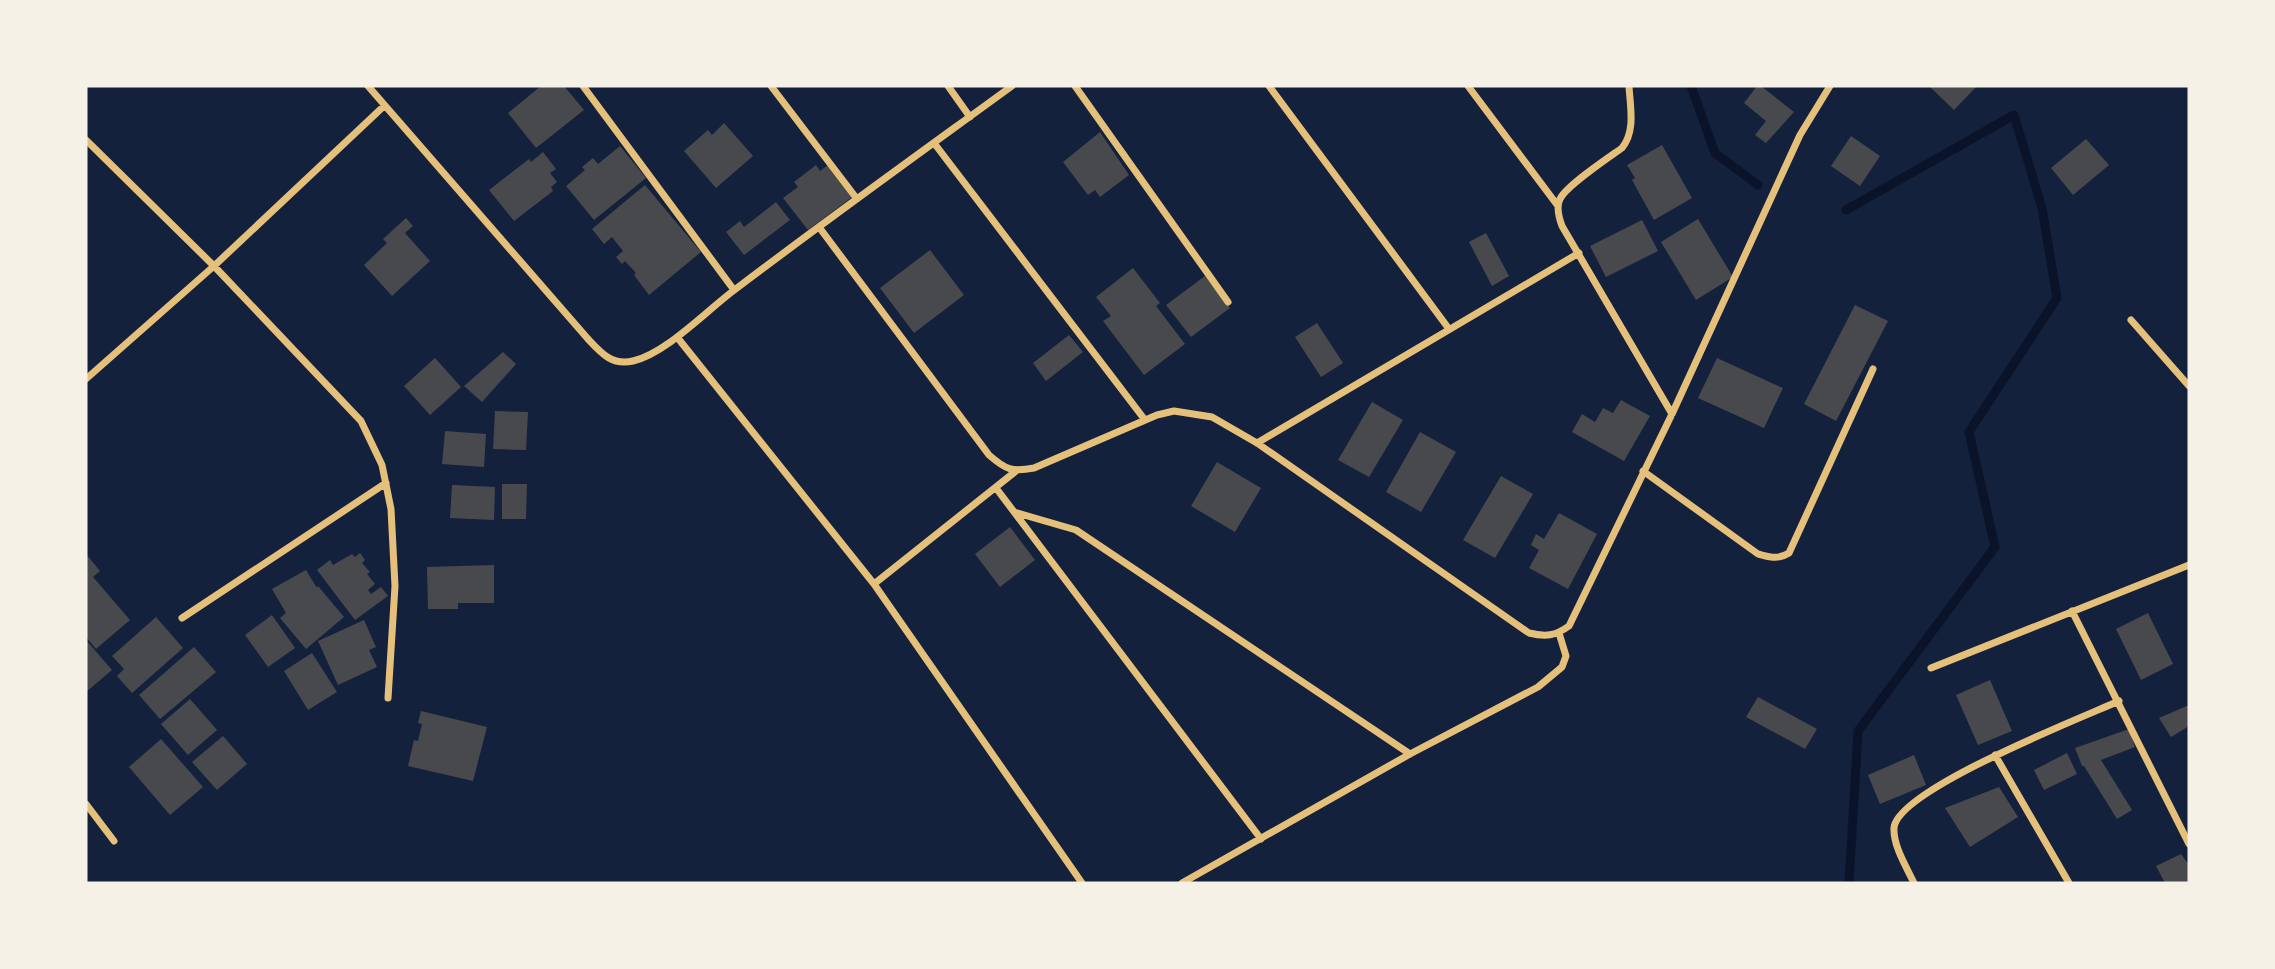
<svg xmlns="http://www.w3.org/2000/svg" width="2275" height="969" font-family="'Archivo Narrow',sans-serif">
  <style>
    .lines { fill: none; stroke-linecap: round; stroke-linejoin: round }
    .stream { stroke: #0b132b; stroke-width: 9 }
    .building { fill: #48494c }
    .minor { stroke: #e5c07b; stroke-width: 7 }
  </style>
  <rect width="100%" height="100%" fill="#14213d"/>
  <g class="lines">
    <!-- stream -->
    <path class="stream" d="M 1691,86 L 1715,153 L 1758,185
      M 1846,210 L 2014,115 L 2042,208 L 2057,298 L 1969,432 L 1995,547 L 1858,731 L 1849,883"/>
  </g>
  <!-- building -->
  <path class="building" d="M 541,86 L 564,86 L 584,110 L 536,148 L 508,113 Z
    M 1757,86 L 1761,86 L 1794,112 L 1766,143 L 1755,135 L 1766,121 L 1744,103 Z
    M 1929,86 L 1977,86 L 1954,110 Z
    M 724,123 L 753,156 L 716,188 L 684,151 L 708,130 L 712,135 Z
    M 1100,132 L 1129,175 L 1100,197 L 1095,190 L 1088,195 L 1063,162 Z
    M 1851,136 L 1880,156 L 1860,186 L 1831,166 Z
    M 2086,139 L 2109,165 L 2073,195 L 2051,168 Z
    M 1662,145 L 1692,198 L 1654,220 L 1632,180 L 1635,178 L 1627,165 Z
    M 620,146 L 646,178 L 594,220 L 566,186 L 585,170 L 582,167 L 593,158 L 598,164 Z
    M 543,152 L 556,169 L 550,173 L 557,182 L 551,187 L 553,191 L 514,221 L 489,190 L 529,159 L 531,162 Z
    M 816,165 L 820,171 L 828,165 L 852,197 L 808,230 L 783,198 L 798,187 L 794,182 Z
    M 645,185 L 701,252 L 649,295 L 634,275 L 636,273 L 625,261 L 622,264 L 616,257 L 623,251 L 612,237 L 604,244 L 592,229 Z
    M 776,202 L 790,220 L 744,255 L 726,232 L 740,221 L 744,227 Z
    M 406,218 L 413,226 L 405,233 L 430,261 L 392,296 L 364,265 L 387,243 L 383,239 Z
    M 1698,219 L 1733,277 L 1696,300 L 1661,242 Z
    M 1642,220 L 1658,251 L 1606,277 L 1590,246 Z
    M 1486,233 L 1509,276 L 1492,286 L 1469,242 Z
    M 930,250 L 964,295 L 914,333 L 880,288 Z
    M 1133,268 L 1160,303 L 1156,306 L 1185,344 L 1144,375 L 1103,321 L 1111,316 L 1096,297 Z
    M 1205,276 L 1230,308 L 1191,337 L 1166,305 Z
    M 1855,305 L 1888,321 L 1836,421 L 1804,404 Z
    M 1317,323 L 1343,363 L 1321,377 L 1295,337 Z
    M 1069,335 L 1083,352 L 1046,381 L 1033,363 Z
    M 503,352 L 516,364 L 482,402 L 464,386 Z
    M 435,358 L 461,387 L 430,415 L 404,386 Z
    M 1717,358 L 1783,388 L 1764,428 L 1698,398 Z
    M 1621,400 L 1650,416 L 1624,461 L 1572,432 L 1582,414 L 1595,422 L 1603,408 L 1613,413 Z
    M 1372,402 L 1403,420 L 1369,477 L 1338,460 Z
    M 495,411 L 528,412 L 526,450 L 493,449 Z
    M 445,431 L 486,434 L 484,467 L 442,464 Z
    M 1420,432 L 1456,452 L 1421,512 L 1386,492 Z
    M 1217,462 L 1261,488 L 1235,532 L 1191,506 Z
    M 1501,476 L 1533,494 L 1495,558 L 1463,540 Z
    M 502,484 L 527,484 L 526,519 L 502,519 Z
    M 452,485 L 495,487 L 494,520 L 450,518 Z
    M 1559,513 L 1597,534 L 1568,589 L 1529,568 L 1539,550 L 1531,545 L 1536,534 L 1544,539 Z
    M 1010,527 L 1035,560 L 1000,587 L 975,554 Z
    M 360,553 L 365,560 L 362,563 L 370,572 L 367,574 L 375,584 L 368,590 L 371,594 L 381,587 L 388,596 L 355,620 L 317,570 L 330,560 L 333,565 L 352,554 L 355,557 Z
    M 86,554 L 100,571 L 93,577 L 130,620 L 96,649 L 86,637 Z
    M 494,565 L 494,603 L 458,603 L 458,609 L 428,609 L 427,567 Z
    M 306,570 L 317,588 L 318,586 L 344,617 L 306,649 L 280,618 L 286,613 L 272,589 Z
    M 2148,613 L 2173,664 L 2141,680 L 2116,629 Z
    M 272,615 L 295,648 L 268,667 L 245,635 Z
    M 156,617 L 183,648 L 132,693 L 117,676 L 124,669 L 112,656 Z
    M 364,620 L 376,647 L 369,650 L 377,667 L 338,685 L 318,641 Z
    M 86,640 L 112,670 L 86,692 Z
    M 194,647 L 216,672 L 160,719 L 139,695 Z
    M 312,653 L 337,692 L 308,710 L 284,671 Z
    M 1990,680 L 2012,731 L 1978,745 L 1956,695 Z
    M 1758,697 L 1817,729 L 1805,749 L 1746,717 Z
    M 190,699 L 217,730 L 188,755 L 161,724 Z
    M 2189,705 L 2189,726 L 2171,737 L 2159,718 Z
    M 421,711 L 487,727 L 473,781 L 408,766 L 414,740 L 418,741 L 422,724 L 418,723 Z
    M 2129,729 L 2135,747 L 2101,760 L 2132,810 L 2117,819 L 2084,766 L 2082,766 L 2075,748 Z
    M 223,736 L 247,764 L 217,790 L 192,762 Z
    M 161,739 L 203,787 L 170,815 L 129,767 Z
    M 2067,753 L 2077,774 L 2044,790 L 2034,770 Z
    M 1914,755 L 1926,785 L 1880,804 L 1868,775 Z
    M 1999,787 L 2018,817 L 1970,847 L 1945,808 Z
    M 2181,854 L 2189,865 L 2189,883 L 2165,883 L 2156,866 Z"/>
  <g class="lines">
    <!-- minor -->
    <path class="minor" d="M 368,86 L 588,339 C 601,353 612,366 633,361 C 667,353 708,309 737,288 C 828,219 920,153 1012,86
      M 583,86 L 734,290
      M 771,86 L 857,199
      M 948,86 L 970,117
      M 1075,86 L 1228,302
      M 1269,86 L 1449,329
      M 1468,86 L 1558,206
      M 1629,86 C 1630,106 1636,131 1622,148 C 1608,158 1566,186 1560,199 C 1556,207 1559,218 1562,226 L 1672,414
      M 86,140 L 214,266 L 361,421 L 382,465 L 391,509 L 395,586 L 388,698
      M 934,143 L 1145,420
      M 819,227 L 989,455 C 1006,470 1012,472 1034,468 L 1157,415 L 1174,411 L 1212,417 L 1257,443 L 1529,633 C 1546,637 1555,636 1569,626 L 1672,414 L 1800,135 L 1830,86
      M 2131,320 L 2189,386
      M 677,337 L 874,584 L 1082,883
      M 86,379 L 214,266 L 384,106
      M 1257,443 L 1579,253
      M 1643,471 L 1758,554 C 1770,557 1778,560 1789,553 L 1873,369
      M 996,488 L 1261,839
      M 1014,512 L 1076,530 L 1410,754
      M 874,584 L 1016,471
      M 2072,611 L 2189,844
      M 182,618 L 386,483
      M 1931,668 L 2189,565
      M 1995,755 L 2069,883
      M 86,804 L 114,841
      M 1182,883 L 1410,754 L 1538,687 L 1562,667 L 1566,656 L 1559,633
      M 1914,883 C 1907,868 1893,846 1894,828 C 1897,790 2081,718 2119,701"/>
  </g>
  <!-- border -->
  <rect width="2275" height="969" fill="none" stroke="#f6f1e7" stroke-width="175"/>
</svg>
